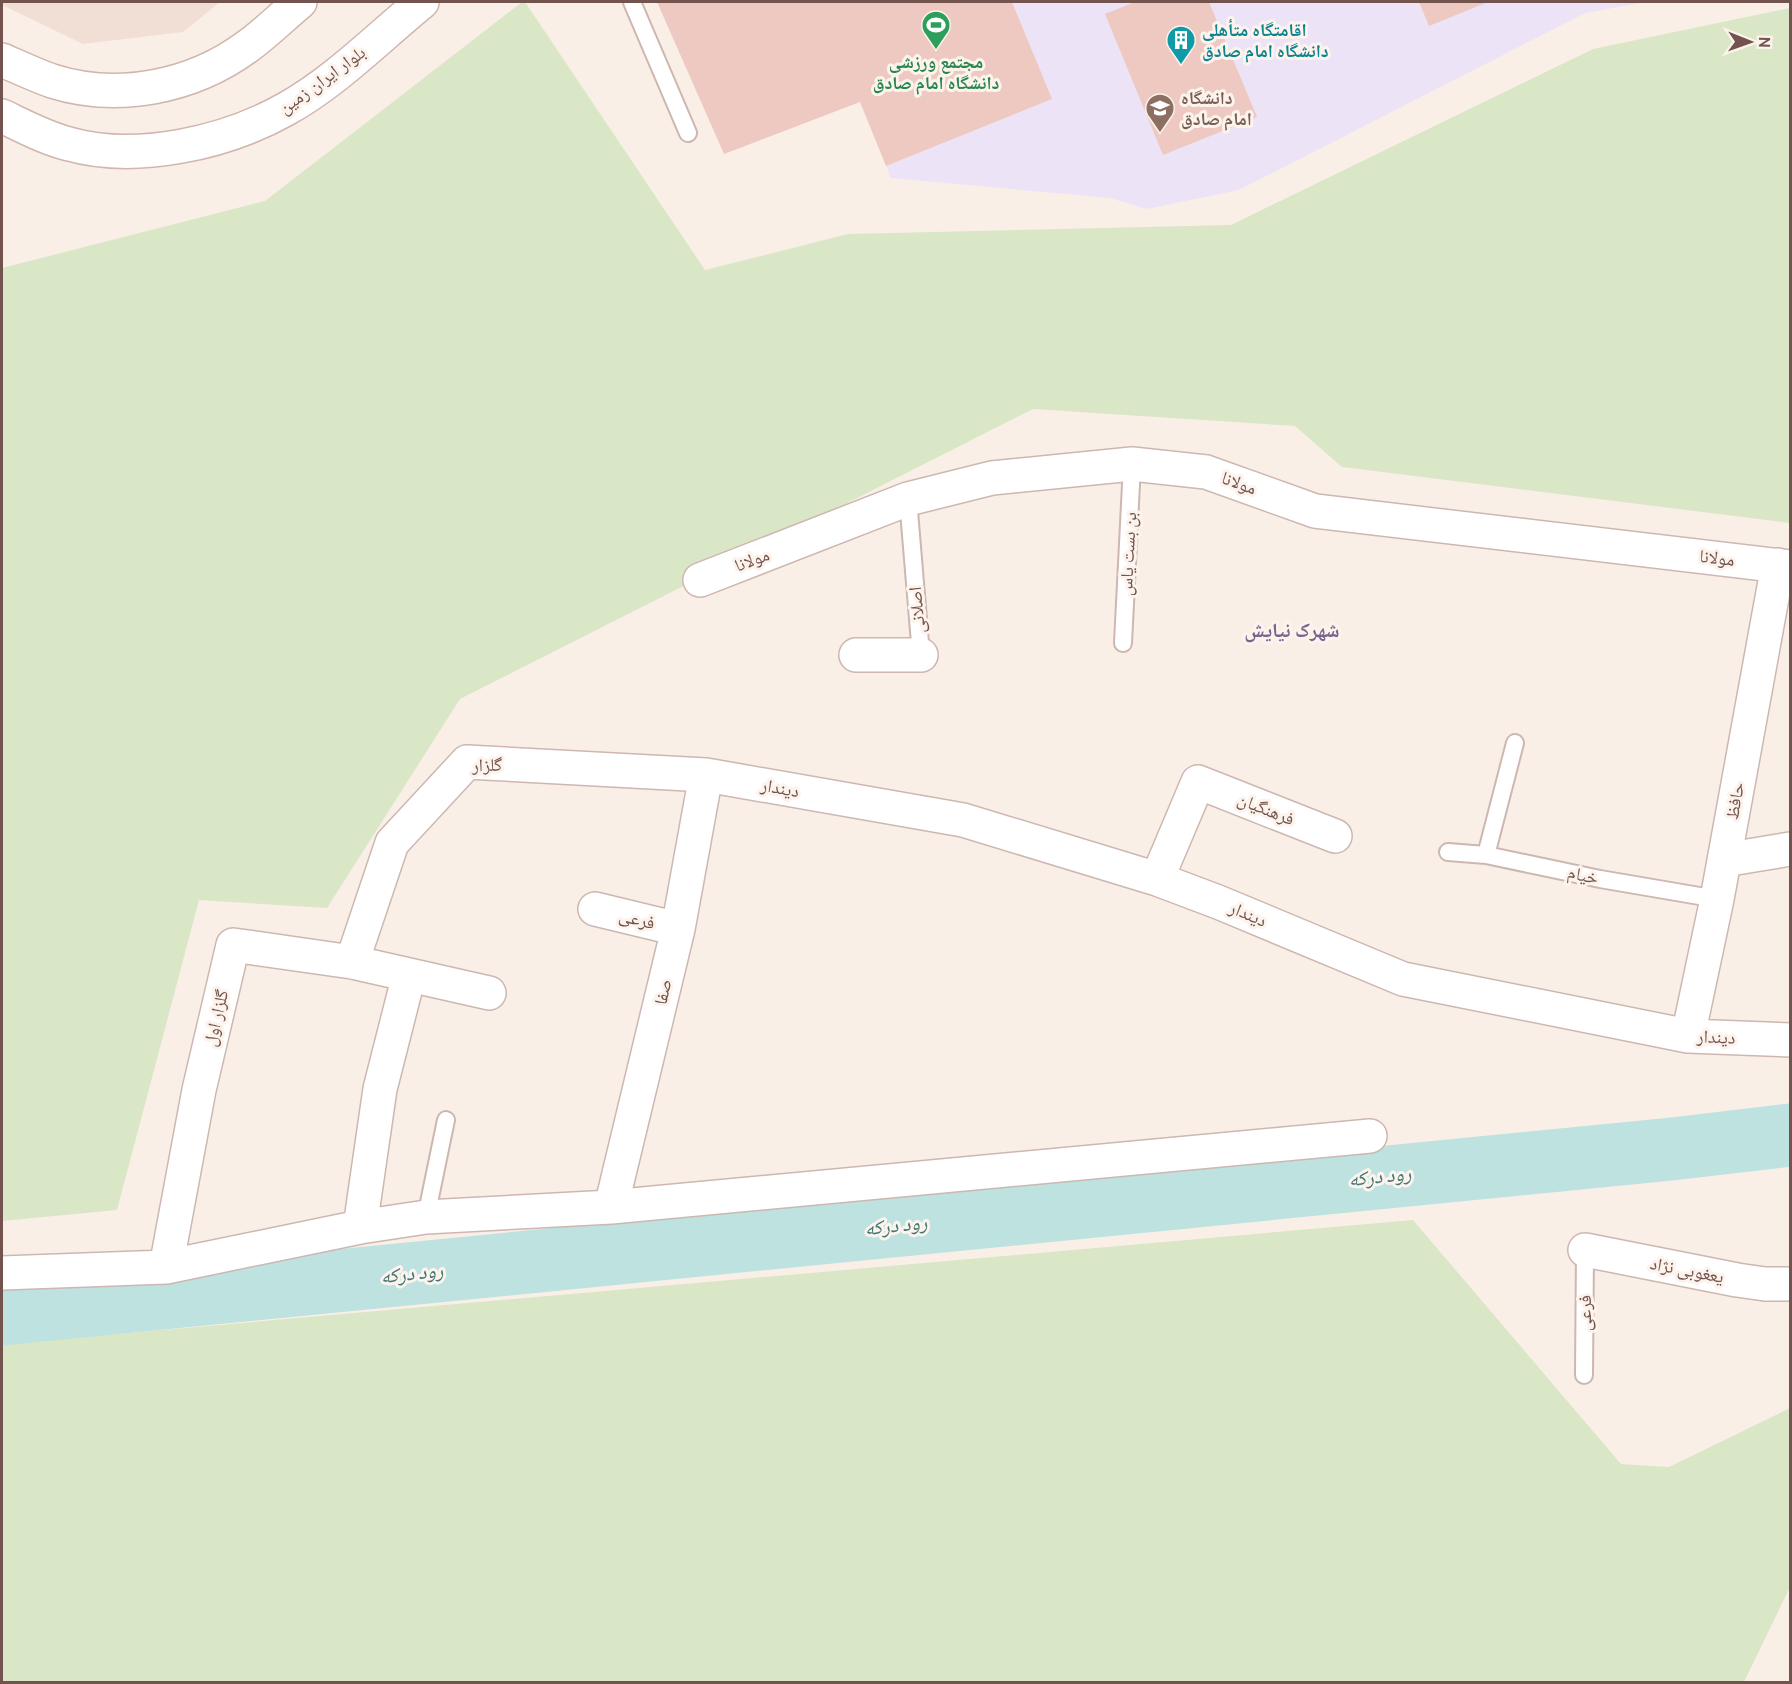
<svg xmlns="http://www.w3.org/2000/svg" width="1792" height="1684" font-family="Cabin,'Noto Naskh Arabic',sans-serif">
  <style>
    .residential { fill: #f1dfd6 }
    .education { fill: #ece3f7 }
    .green { fill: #dae7c6 }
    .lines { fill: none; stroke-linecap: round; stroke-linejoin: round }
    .river { stroke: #bde2e0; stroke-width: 63 }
    .building { fill: #edc9c1 }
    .service-casing { stroke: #cdb7b1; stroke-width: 20 }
    .minor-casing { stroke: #cdb7b1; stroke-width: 36 }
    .secondary-casing { stroke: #d0b6ae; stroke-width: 36 }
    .service { stroke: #fff; stroke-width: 16 }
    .minor { stroke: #fff; stroke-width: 33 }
    .secondary { stroke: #fff; stroke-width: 33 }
    .labels { text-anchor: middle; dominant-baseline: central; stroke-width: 6; stroke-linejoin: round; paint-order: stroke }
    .culture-label { font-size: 18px; font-weight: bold; fill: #0d838f; stroke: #fdf3ed; text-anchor: start }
    .leisure-label { font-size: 18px; font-weight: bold; fill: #27864d; stroke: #fdf3ed }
    .street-label { font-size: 18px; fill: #72534d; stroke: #fdf3ed }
    .education-label { font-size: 18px; font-weight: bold; fill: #785e54; stroke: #fdf3ed; text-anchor: start }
    .neighbourhood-label { font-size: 20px; font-weight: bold; fill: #78658e; stroke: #fdf3ed }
    .water-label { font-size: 20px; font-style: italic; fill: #427674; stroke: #fdf3ed }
  </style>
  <rect width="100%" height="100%" fill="#faefe7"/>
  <!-- residential -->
  <path class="residential" d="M 2,2 L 220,2 L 183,32 L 83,44 L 2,5 Z"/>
  <!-- education -->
  <path class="education" d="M 1012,2 L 1647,2 L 1585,13 L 1239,190 L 1147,209 L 1110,198 L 891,178 L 886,166 L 1051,99 Z"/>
  <!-- green -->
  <path class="green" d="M 522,2 L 525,2 L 705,270 L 848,234 L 1231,225 L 1593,49 L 1790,8 L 1790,523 L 1342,467 L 1295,426 L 1033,409 L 460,699 L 327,908 L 199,900 L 117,1210 L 2,1221 L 2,268 L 265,201 Z
    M 1413,1220 L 1621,1464 L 1669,1467 L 1790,1408 L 1790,1587 L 1744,1682 L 2,1682 L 2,1344 Z"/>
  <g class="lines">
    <!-- river -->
    <path class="river" d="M 2,1314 L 1672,1149 L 1790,1135"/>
  </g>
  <!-- building -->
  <path class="building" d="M 657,2 L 1012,2 L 1052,99 L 886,166 L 860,102 L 724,154 Z
    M 1135,2 L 1209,2 L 1257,117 L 1163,155 L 1105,14 Z
    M 1419,2 L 1488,2 L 1429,26 Z"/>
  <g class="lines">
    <!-- service casing -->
    <g class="service-casing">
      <path id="service" d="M 632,2 L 688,133
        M 908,499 L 921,655
        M 1123,643 L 1132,464
        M 1448,852 L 1486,855 L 1600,879 L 1717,899
        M 1486,855 L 1515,743
        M 426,1217 L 446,1120
        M 1584,1375 L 1585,1250"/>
    </g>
    <!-- minor casing -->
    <g class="minor-casing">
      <path id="minor" d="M 700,580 L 908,499 L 992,478 L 1132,464 L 1206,472 L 1315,511 L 1790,567
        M 856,655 L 921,655
        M 1724,860 L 1790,849
        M 1157,879 L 1198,782 L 1335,836
        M 595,909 L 678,929
        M 352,962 L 392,843 L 467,762 L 706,775 L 963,820 L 1157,879 L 1218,902 L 1403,979 L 1688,1036 L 1790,1040
        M 1688,1036 L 1717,899 L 1778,565
        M 611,1207 L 678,929 L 706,775
        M 360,1227 L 380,1089 L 409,975
        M 1585,1250 L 1737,1280 L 1765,1284 L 1790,1284
        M 166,1267 L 199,1090 L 233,945 L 352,962 L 489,993
        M 2,1273 L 166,1267 L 360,1227 L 426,1217 L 611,1207 L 1370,1136"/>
    </g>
    <!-- secondary casing -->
    <g class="secondary-casing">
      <path id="secondary" d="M 2,60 C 18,67 35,75 52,81 C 118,102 193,87 248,46 C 266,33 283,16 300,2
        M 2,116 C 23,126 45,138 69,144 C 136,163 226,143 286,109 C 335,82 379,37 422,2"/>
    </g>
    <!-- service -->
    <use href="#service" class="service"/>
    <!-- minor -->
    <use href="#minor" class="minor"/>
    <!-- secondary -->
    <use href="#secondary" class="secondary"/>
  </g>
  <!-- icons -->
  <defs>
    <g id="stadium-pin" transform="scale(1.5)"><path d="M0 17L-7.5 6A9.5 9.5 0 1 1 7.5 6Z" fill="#2e9e5b" stroke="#fdf3ed"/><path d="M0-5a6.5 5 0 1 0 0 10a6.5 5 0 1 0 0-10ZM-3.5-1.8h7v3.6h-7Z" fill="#fff"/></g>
    <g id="building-pin" transform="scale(1.5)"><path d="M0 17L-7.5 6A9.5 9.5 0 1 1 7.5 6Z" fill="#0f9aa8" stroke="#fdf3ed"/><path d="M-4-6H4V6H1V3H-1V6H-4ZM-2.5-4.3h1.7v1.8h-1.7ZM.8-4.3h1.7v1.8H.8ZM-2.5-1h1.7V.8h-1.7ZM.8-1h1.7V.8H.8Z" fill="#fff"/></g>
    <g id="university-pin" transform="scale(1.5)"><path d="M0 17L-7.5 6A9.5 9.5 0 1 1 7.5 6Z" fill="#8d6e63" stroke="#fdf3ed"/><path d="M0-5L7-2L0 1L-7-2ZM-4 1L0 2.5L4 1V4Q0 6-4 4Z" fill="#fff"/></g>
  </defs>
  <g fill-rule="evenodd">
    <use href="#stadium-pin" x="936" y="25"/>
    <use href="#building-pin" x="1181" y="40"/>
    <use href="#university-pin" x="1160" y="108"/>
  </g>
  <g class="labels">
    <!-- culture labels -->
    <g class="culture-label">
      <text x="1202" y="30">اقامتگاه متأهلی<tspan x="1202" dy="21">دانشگاه امام صادق</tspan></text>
    </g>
    <!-- leisure labels -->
    <g class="leisure-label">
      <text x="936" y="62">مجتمع ورزشی<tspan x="936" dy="21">دانشگاه امام صادق</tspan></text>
    </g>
    <!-- street labels -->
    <g class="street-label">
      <text transform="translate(322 80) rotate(-36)">بلوار ایران زمین</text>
      <text transform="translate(1239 483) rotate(20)">مولانا</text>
      <text transform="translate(1128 554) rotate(-87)">بن بست یاس</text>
      <text transform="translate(1717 558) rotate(7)">مولانا</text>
      <text transform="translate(752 560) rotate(-21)">مولانا</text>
      <text transform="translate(917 610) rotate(-95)">اصلانی</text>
      <text transform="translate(487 765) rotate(-1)">گلزار</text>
      <text transform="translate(780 788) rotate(10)">دیندار</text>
      <text transform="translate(1735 801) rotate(-80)">حافظ</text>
      <text transform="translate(1266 809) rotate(22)">فرهنگیان</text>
      <text transform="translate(1583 875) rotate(12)">خیام</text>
      <text transform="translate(1248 914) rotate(23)">دیندار</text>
      <text transform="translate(637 919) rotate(14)">فرعی</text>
      <text transform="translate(663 992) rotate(-77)">صفا</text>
      <text transform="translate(216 1018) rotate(-77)">گلزار اول</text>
      <text transform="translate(1716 1037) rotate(2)">دیندار</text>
      <text transform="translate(1687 1270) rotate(11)">یعغوبی نژاد</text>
      <text transform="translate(1585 1313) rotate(-90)">فرعی</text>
    </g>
    <!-- education labels -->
    <g class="education-label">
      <text x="1181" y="98">دانشگاه<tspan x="1181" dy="21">امام صادق</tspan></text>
    </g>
    <!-- neighbourhood labels -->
    <g class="neighbourhood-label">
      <text x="1292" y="630">شهرک نیایش</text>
    </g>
    <!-- water labels -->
    <g class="water-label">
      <text transform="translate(1380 1176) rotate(-6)">رود درکه</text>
      <text transform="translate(896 1225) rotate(-6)">رود درکه</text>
      <text transform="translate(412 1273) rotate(-6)">رود درکه</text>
    </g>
  </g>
  <!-- border -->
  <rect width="1792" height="1684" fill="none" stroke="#72534d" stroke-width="6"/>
  <!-- north arrow -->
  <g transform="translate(1750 42) rotate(91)" stroke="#fdf3ed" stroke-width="4.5" paint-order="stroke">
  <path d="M0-4.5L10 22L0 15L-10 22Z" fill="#72534d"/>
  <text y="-9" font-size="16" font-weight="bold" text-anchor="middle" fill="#72534d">N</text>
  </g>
</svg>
